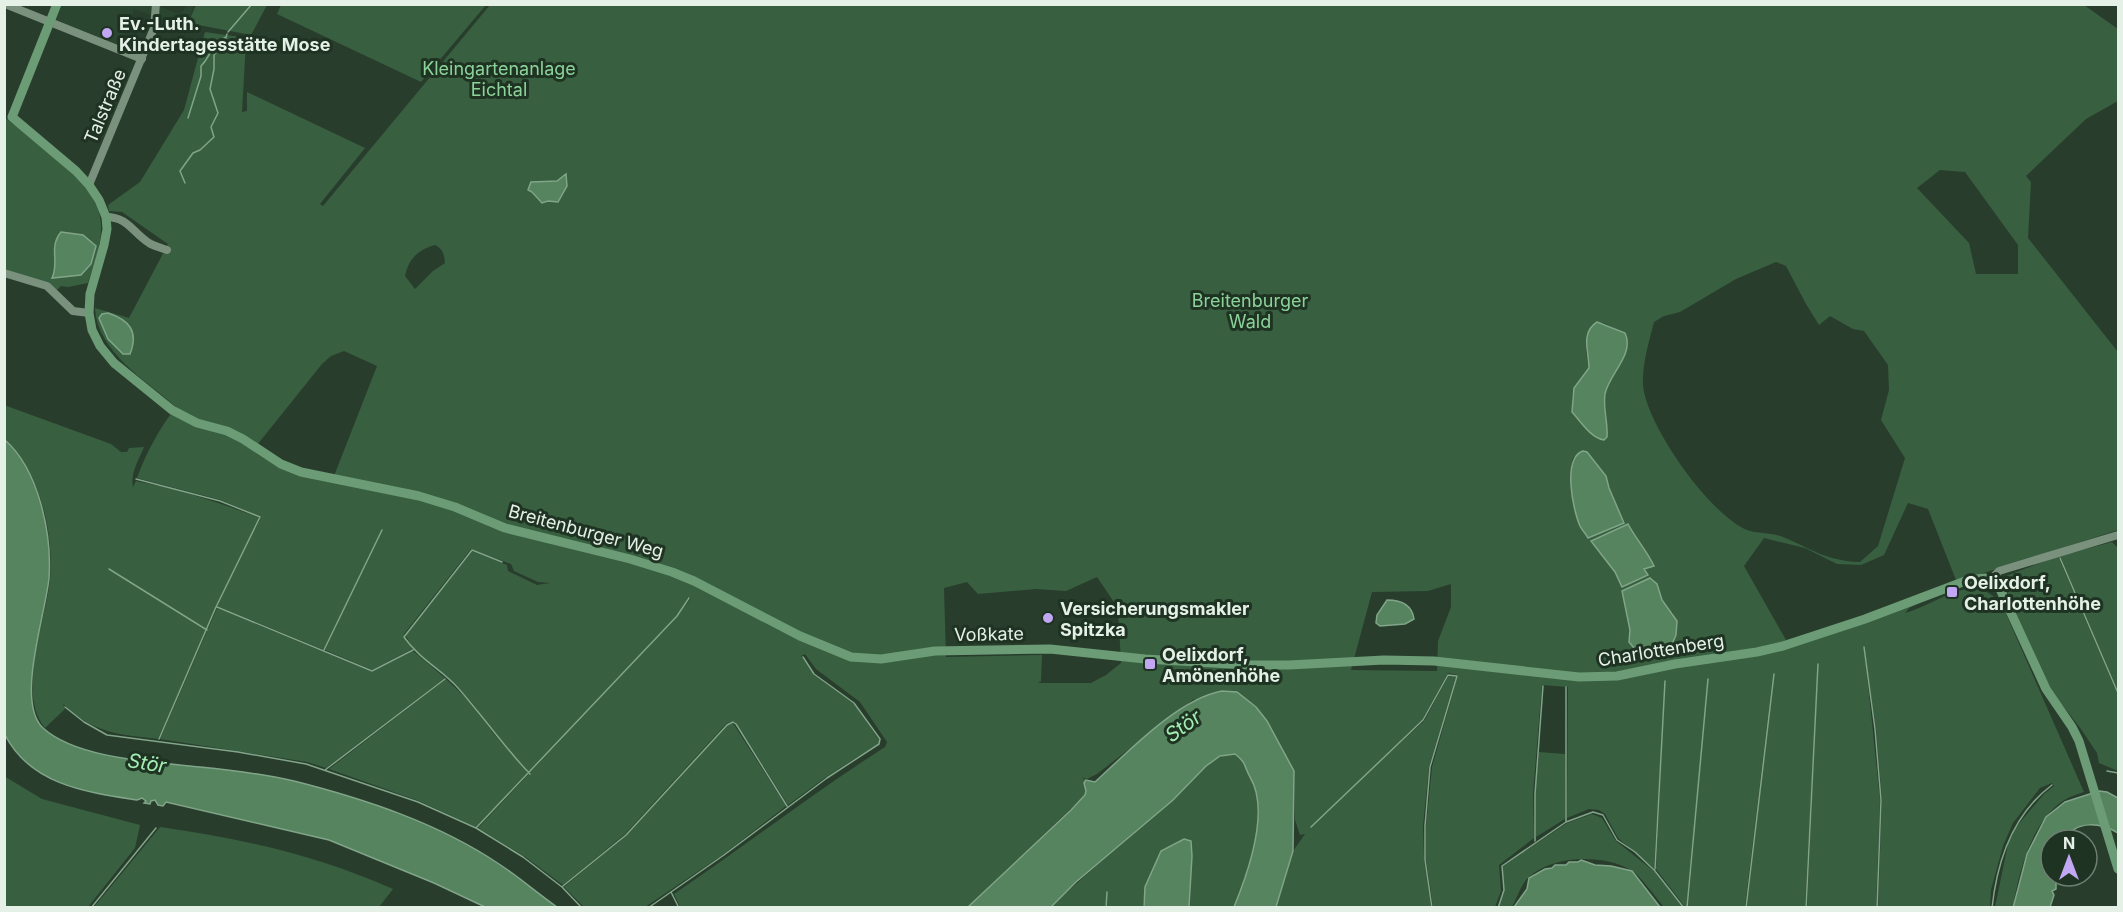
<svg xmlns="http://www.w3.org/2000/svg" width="2123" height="912" font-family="Inter,sans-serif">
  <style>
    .built { fill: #2a4530 }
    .green { fill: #385f40; fill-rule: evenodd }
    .water { fill: #55845f; stroke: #80a588; stroke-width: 1.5 }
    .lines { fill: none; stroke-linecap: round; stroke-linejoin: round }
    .stream { stroke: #80a588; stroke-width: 1.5 }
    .minor { stroke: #7a917e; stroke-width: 8 }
    .major { stroke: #6c9c76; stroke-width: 9 }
    .poi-dot { fill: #c2a8f3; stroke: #1f3323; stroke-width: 2 }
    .labels { text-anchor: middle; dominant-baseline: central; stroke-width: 6; stroke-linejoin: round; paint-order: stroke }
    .poi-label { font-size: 18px; font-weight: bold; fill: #e5f1e7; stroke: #1f3323; text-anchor: start }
    .park-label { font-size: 18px; fill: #8cd39b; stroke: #1f3323 }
    .street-label { font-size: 18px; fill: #e5f1e7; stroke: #1f3323 }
    .water-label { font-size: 20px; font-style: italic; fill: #a5edb3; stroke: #1f3323 }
  </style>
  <rect width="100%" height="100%" fill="#293d2d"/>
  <!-- built -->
  <path class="built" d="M 61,5 L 161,5 L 161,7 L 181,15 L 186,5 L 194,5 L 189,19 L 162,19 L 134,9 L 121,46 L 55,20 Z"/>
  <!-- green -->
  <path class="green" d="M 680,4 L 2084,5 L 2118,29 L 2118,101 L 2086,119 L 2026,176 L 2031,182 L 2028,238 L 2118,352 L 2118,530 L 1968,578 L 1909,608 L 1905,613 C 1939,604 1975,567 2003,607 L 2084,792 C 2078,794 2071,796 2066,799 C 2032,819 2019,871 2013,907 L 1995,907 L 2008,844 L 2017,826 L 2044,794 L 2054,786 L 2052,783 L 2040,788 L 2013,823 L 2003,846 L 1991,890 L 1990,907 L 1878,907 L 1882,800 L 1876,729 L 1864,645 L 1880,800 L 1876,907 L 1807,907 L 1818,668 L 1805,907 L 1747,907 L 1773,675 L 1745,907 L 1688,907 L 1708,681 L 1687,907 L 1685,907 L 1656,869 L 1665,683 L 1654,869 L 1618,838 L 1605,814 L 1599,810 L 1589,809 L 1567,818 L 1568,687 L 1542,685 L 1533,794 L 1534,838 L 1499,865 L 1501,891 L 1495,907 L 1433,907 L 1426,860 L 1426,826 L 1432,767 L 1458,675 L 1448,673 L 1422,720 L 1353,786 L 1424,721 L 1449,675 L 1456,676 L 1429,767 L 1423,826 L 1424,860 L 1431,907 L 1276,907 L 1293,851 L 1305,834 L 1300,835 L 1295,820 L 1294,771 L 1194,699 L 1097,774 L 1087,779 L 1081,777 L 1086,780 L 1084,783 L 1086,791 L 1085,795 L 968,907 L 680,907 L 674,894 C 745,846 813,793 885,747 L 887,742 L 860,702 L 816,669 L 805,654 L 801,656 L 814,675 L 854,704 L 879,740 L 879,743 L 826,777 L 788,805 L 736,723 L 733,721 L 726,724 L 625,834 L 563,885 L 524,856 L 478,828 L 677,616 L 691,598 L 688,598 L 677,616 L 529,773 L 494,733 L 474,705 L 456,685 L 413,649 L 405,634 L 472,551 L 507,565 L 508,571 L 537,585 L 550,583 L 538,582 L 514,571 L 511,564 L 471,549 L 404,634 L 412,649 L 372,670 L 325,650 L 382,529 L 324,650 L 217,606 L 261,517 L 221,500 L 137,478 C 147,451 159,429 176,407 C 146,380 97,352 95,308 L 129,318 L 168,244 L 122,212 L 109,211 L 108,205 L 140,182 L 184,110 L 205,32 L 240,37 L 246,42 L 242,112 L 247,111 L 247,92 L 365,148 L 320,204 L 323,206 L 490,5 ZM 1940,170 L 1965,172 L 2018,245 L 2018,274 L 1976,274 L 1969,243 L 1917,188 ZM 435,245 C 443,249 444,254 445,263 L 433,271 L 415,289 L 405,276 C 409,258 418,250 435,245 ZM 1776,262 L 1786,266 L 1806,304 L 1819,325 L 1830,316 L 1853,329 L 1864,331 L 1888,365 L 1889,390 L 1881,420 L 1905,458 L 1878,546 L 1860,562 C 1826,561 1812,549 1783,537 C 1771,532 1758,534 1747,530 C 1710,515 1646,425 1643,385 C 1642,364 1649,342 1654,322 L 1664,316 L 1680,312 L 1736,279 ZM 1603,323 L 1620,331 L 1621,362 L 1608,383 L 1605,396 L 1607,427 L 1598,439 L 1572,412 C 1572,386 1576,389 1589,368 L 1586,352 L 1587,333 ZM 344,351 L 377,366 L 334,476 L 300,469 L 258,449 L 257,445 L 322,364 L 331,356 ZM 1587,452 L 1606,476 L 1609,488 L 1624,522 L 1580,525 C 1575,504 1566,479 1573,458 ZM 1908,503 L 1928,509 L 1956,580 L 1893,607 L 1786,640 L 1744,566 L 1764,538 L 1805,548 L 1837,564 L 1861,565 L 1884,555 ZM 1628,525 L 1640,545 L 1646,550 L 1644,569 L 1648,575 L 1622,586 L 1615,572 L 1592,541 ZM 1097,577 L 1118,608 L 1121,663 L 1106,675 L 1091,683 L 1038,683 L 1041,681 L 1042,655 L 946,657 L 944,588 L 967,582 L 978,594 L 1036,589 L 1066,591 ZM 1650,578 C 1664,590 1659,604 1673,613 L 1662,647 L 1639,649 L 1629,642 L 1630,630 L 1623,591 ZM 1451,584 L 1451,607 L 1438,641 L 1437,671 L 1351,670 L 1372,592 L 1428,591 Z
    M 196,5 L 196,4 L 267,5 L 251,35 L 188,23 Z
    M 281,5 L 281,4 L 486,5 L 421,82 L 277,14 Z
    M 4,117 C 34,141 100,182 101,224 C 102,245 94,263 88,283 L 68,287 L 61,286 L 57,290 L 48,283 L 5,270 Z
    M 4,405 L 111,444 L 121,452 L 127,452 L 129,448 L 144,447 C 139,459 130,474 133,487 L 136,481 C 178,489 219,502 259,518 L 216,606 L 207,629 L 107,567 L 206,630 L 158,739 C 118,734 95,734 63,704 L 65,709 L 45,728 C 16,694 46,620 50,579 C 54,533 40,471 5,439 Z
    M 2112,542 L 2118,548 L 2118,691 L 2060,556 Z
    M 2058,556 L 2118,695 L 2118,771 L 2099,763 L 2097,753 L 2081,729 L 2046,684 L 2003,582 L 2006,576 Z
    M 217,608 L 372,672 L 413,651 L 445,678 L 326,768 L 307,762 L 160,739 Z
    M 446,679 L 473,705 L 493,733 L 528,773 L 476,827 L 419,801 L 329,769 Z
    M 733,723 L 786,806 L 724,854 L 645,907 L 584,907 L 564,887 L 626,835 L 727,725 Z
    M 1539,752 L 1565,754 L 1565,819 L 1536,837 L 1535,794 Z
    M 1229,754 C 1243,754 1244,765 1250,776 C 1269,813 1249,870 1234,907 L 1190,907 L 1192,842 L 1184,839 L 1161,851 L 1145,887 L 1143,907 L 1107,907 L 1107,896 L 1105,907 L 1051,908 C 1089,869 1133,837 1172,800 C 1190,783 1203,760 1229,754 Z
    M 4,776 L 42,799 L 140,825 L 135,848 L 88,907 L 5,907 Z
    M 1592,814 L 1602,818 L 1616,841 L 1655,872 L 1682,907 L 1664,907 C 1657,899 1639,874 1631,870 C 1603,854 1555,855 1530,876 C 1522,882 1517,898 1512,907 L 1498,907 L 1504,890 L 1502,867 L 1567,823 Z
    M 160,827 C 243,839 316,855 393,889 L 379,907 L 94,907 Z"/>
  <!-- water -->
  <path class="water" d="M 566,174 L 567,186 L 558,202 L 548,201 L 542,203 L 532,192 L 528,190 L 531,182 L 557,181 Z
    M 61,232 L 83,235 L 96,246 L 91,264 L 81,275 L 52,278 C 60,261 48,248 61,232 Z
    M 108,313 C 129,320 139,331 130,354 L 123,354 L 108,339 L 99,318 L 102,314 Z
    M 1597,322 L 1625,333 C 1635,354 1609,374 1605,394 C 1603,408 1608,423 1607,437 L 1604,440 C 1591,438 1581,422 1572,412 L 1574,388 L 1589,368 C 1589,352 1580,333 1597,322 Z
    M 5,440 C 39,470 52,534 49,578 C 46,613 15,702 43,728 C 77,759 155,762 200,767 C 231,770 263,774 294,781 C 365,799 438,823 499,864 C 519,877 537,893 557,907 L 485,907 L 434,883 L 329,840 L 166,802 L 163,806 L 158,805 L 155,800 L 151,801 L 150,804 L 144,803 L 146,801 L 142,798 L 137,800 C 86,792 31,785 5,735 Z
    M 1583,451 L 1587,452 L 1606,476 L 1609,488 L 1624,523 L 1588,538 C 1586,534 1582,530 1580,526 C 1573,510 1562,458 1583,451 Z
    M 1628,524 C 1636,539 1647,551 1654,566 L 1644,569 L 1648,575 L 1622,587 L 1615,572 L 1591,541 Z
    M 1650,578 L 1657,584 L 1662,600 L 1677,621 L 1676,635 L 1672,644 L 1639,649 L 1634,648 L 1629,642 L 1630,630 L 1622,591 Z
    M 1387,600 C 1400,600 1412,604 1414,619 L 1405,624 L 1380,626 L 1376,623 L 1377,615 Z
    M 1222,691 L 1237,692 L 1256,707 L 1267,721 L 1294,771 L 1293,851 L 1276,907 L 1234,907 C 1248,873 1270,810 1250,777 C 1244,766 1246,762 1235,754 L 1220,756 L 1206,766 L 1173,800 L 1076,882 L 1051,907 L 968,907 L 1071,810 L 1085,795 L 1086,791 L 1084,783 L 1086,780 L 1095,782 C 1128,752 1178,699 1222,691 Z
    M 2099,791 L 2107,792 L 2118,798 L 2118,833 C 2101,823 2076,819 2065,840 L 2051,840 L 2051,876 L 2056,876 L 2056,889 L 2052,891 L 2054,895 L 2050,907 L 2013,908 L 2027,854 L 2046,817 L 2065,802 Z
    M 1184,839 L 1191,841 L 1192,856 L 1189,907 L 1144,907 L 1145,887 L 1161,851 Z
    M 1581,860 L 1595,865 L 1611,866 L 1632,871 L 1660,907 L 1514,907 L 1527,889 L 1529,878 L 1545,869 L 1552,868 L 1555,865 L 1566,865 L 1569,862 L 1578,862 Z"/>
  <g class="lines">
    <!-- stream -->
    <path class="stream" d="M 228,32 L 252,4
      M 188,118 L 201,76 L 201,66 C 213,54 209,45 226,37
      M 185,183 L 180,171 L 193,153 L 200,150 L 214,137 L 211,127 L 218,113 L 210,89 L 214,69 L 214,55 L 224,44 L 227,34
      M 136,479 L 220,501 L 260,517 L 216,607 L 159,739
      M 2060,558 L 2118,693
      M 502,562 L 472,550 L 404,637 C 421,661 440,668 458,688 C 483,716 504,747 530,774
      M 109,569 L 207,630
      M 217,607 L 372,671 L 413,650
      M 1864,647 L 1875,729 L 1881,800 L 1877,908
      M 324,650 L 382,530
      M 65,707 L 84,722 L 107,735 L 238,752 L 306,764 L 418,802 L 476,828 L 523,857 L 562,887 L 582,908
      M 325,770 L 445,679
      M 2107,771 L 2118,773
      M 1566,822 L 1566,687
      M 1311,827 L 1423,720 L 1448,675 L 1457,676 L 1430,767 L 1425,826 L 1425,860 L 1432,908
      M 476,828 L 677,616 L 689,598
      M 1535,841 L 1535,794 L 1543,686
      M 1655,869 L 1665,681
      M 563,886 L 626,835 L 727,725 L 733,722 L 736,724 L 787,806
      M 671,892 L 679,908
      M 91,908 L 156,828
      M 648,908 L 724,855 L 827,778 L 879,744 L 880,739 L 854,703 L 814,674 L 803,657
      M 1106,908 L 1107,892
      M 1498,908 L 1504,890 L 1502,866 L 1566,822 L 1593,812 L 1603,815 L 1617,840 L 1635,852 L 1655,871 L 1684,908
      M 1687,908 L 1708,679
      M 1746,908 L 1774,674
      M 1806,908 L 1818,664
      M 1992,908 C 1997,861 2013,814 2052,785"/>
    <!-- minor -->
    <path class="minor" d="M 5,4 L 142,59
      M 89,185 L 154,28 L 156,4
      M 106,217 C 128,217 132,232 149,243 C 154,246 161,248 167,250
      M 4,273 L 47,286 L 73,311 L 89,313
      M 1990,580 L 1999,571 L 2118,535"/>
    <!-- major -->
    <path class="major" d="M 57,4 L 12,117 L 76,171 L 89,185 L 99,200 L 106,217 L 107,229 L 104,245 L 90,294 L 89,313 L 92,330 L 100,346 L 114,363 L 172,410 L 197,423 L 227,431 L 243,439 L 281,464 L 301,472 L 419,496 L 455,507 L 505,528 L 630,559 L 672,572 L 694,581 L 800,636 L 851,657 L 881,659 L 935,651 L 1050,649 L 1145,659 L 1248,665 L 1289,665 L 1384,660 L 1434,661 L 1579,677 L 1617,676 L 1675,664 L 1757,652 L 1783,646 L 1865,619 L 1968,580 L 1985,578 L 2000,589 L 2046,689 L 2072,727 L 2079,741 L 2118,869"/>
  </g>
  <!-- markers -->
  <g class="poi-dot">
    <circle cx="107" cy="33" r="6"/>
    <rect x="1946" y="586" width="12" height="12" rx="3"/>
    <circle cx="1048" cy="618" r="6"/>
    <rect x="1144" y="658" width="12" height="12" rx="3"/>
  </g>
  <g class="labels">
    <!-- poi labels -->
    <g class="poi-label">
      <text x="119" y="23">Ev.-Luth.<tspan x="119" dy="21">Kindertagesstätte Mose</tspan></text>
      <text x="1964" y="582">Oelixdorf,<tspan x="1964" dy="21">Charlottenhöhe</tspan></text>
      <text x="1060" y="608">Versicherungsmakler<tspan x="1060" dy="21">Spitzka</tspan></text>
      <text x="1162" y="654">Oelixdorf,<tspan x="1162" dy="21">Amönenhöhe</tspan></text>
    </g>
    <!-- park labels -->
    <g class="park-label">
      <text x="499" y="68">Kleingartenanlage<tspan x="499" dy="21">Eichtal</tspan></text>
      <text x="1250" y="300">Breitenburger<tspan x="1250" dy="21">Wald</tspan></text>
    </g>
    <!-- street labels -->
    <g class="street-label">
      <text transform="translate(105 106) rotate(-67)">Talstraße</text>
      <text transform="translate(586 531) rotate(15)">Breitenburger Weg</text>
      <text transform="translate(989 634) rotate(-1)">Voßkate</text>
      <text transform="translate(1661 650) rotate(-9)">Charlottenberg</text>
    </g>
    <!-- water labels -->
    <g class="water-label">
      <text transform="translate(1183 726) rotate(-36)">Stör</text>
      <text transform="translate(147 763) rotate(9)">Stör</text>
    </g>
  </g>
  <!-- border -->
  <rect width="2123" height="912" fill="none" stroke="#e5f1e7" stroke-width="12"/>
  <!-- north arrow -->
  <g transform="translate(2069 858)"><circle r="28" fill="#1f3323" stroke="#6e7f71" stroke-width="1.5"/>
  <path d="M0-4.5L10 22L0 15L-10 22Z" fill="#c2a8f3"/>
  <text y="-9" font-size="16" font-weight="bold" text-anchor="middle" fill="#e5f1e7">N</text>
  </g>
</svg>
